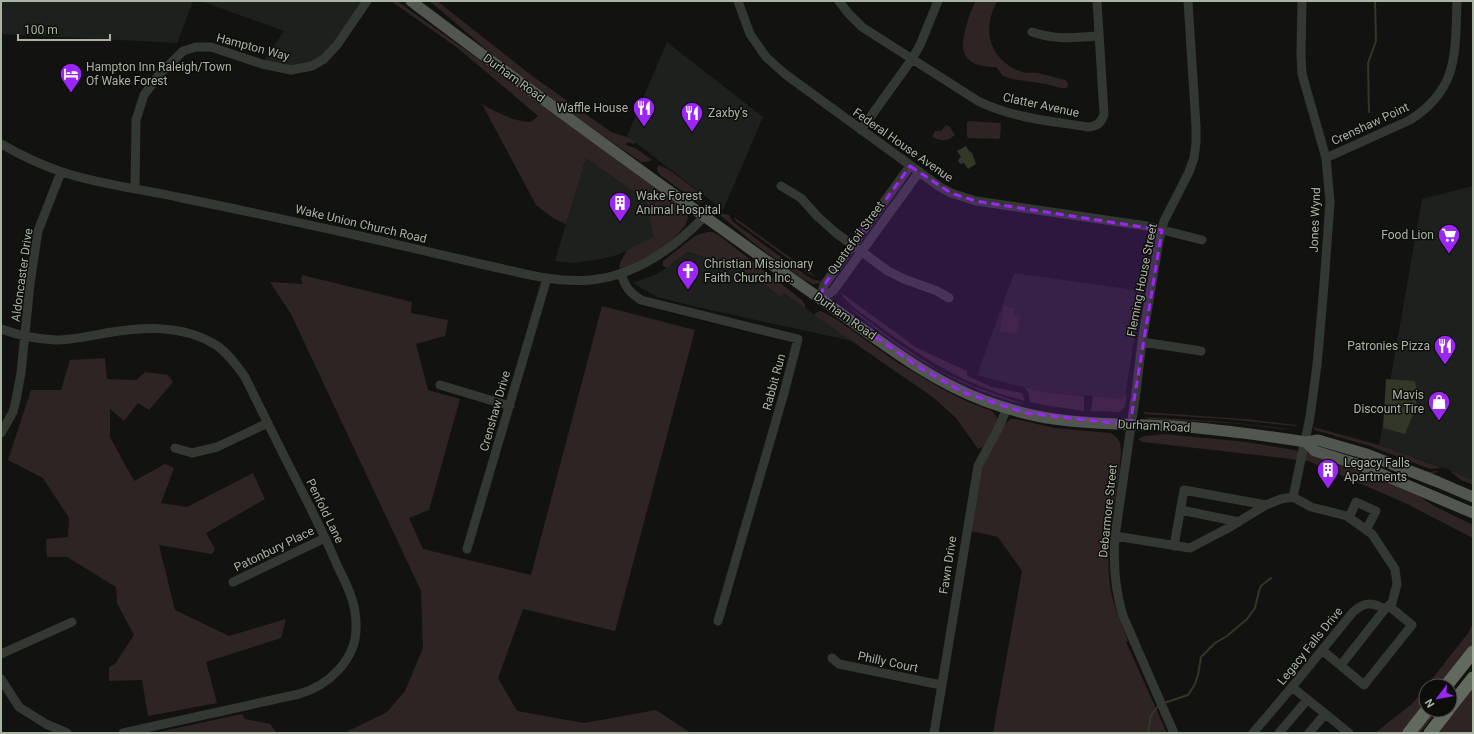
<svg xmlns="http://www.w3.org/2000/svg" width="1474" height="734" viewBox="0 0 1474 734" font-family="Roboto,sans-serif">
<rect width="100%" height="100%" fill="#121311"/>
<!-- built -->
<path fill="#1e201d" d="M1,1H193L177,43L1,34Z
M201,1H361L331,49L317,61L289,67L264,61L284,31Z
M667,42L763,117L723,210L627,136Z
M586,157L646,200L653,237L633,248L617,255L601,259L573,263L555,261Z
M1473,186V480L1452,471L1379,445L1422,199Z
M686,252L737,266L781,297L784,293L852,341L701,308L657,297L633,283L657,274L674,263Z
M1014,273L1142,291L1125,396L1122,398L1051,393L1015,385L977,375Z"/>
<!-- green -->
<path fill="#2e2424" d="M391,1H397L606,150L684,209L688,217C687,235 636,269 619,268L620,263L627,250L653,237L646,200L586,158L566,224L553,218L536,205L482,104C498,113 513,121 531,122L538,116L459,49Z
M429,1H437L531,75L587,115L611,132L630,138L635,142L634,144L627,142L626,145L635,148L652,160L647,162H641C597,131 551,101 509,68C481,46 456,22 429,1Z
M976,1H997C994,8 991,14 990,21C985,45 1001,66 1023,72C1028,74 1033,72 1038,73C1047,75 1056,78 1065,80L1068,83V86L1066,88H1061L1046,84L1012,79L1003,76L996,67C984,67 968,65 964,52C960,42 970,10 976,1Z
M969,121L999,123L1001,124L1000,138L998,139L968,138L967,136V123Z
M946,125L950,127L955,135C947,142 941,141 932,137L935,131H941Z
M658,165L668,169L700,193L703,203L697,202L660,175L657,170Z
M720,213L729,215L733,222L807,276L812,279L820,281V283L813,284L803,279L756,245L726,220L718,214Z
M734,217L817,277L808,273L736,221Z
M707,232H713L720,236L802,300L805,305V308L784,293L781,297L737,266L687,252L667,268L663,266V261L695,236Z
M302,275L412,302L411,313L448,320L445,336L416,344L428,390L460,399L429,510L409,518L423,549L531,575L602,306L695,330L615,631L523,609L498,678L517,711L584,723L656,710L691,733H344L387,712L405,691L423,648L421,591L291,314L270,282L303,284L301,280Z
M840,292L917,348L967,371V376L992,387L1022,393L1025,401C967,386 927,361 879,326C866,316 848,306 840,292Z
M843,302L896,342L938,370L975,387L1024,404C1013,403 1000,398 989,394C935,374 886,340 843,302Z
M1004,305L1015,309L1014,314L1020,316L1017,334L1000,331Z
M821,311L836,319L898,363L942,389L968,402L992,411L997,417L996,425L983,447L978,449L956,418L934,398L814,315L817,312Z
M105,358L107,379L136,380L145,372L168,375L173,382L149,410L138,403L124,421L110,409V437L134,481L165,464L174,468L161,503L187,507L253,473L265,499L206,533L215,549L212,554L159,545L175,610L229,636L286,619L281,638L206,662L217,703L148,716L142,680L109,681V667L115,664L134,635L117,603L116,587L67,557H47L46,539L68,537L69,518L43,478L8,460L31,390H61L70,360Z
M1024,387L1051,393L1084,396V411L1044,405L1030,402L1028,392Z
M1127,394L1125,406L1120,412L1091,411L1093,396L1122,398Z
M1143,412L1244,419L1297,425L1295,426L1225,419L1145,414Z
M1144,417L1227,422L1281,428L1292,430L1232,423L1149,419Z
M1011,419H1015L1055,428L1109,433C1120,436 1121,444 1121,454C1118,498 1104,542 1110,586C1113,605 1121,623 1128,641L1126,642L1167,733H993L1022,571L998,537L971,531L981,467L1004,424Z
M1313,427L1379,445L1442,468L1430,469L1370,446L1315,430Z
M1164,434L1246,442L1312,453L1328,457L1415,494L1436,507L1473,525V538L1405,503L1308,461L1143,442L1138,439L1145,436Z
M1319,435L1366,448L1426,471L1431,472L1438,471V472L1431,474Z
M1452,471L1473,480V485L1461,480L1451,472Z
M1473,623V644L1440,686H1426V705L1404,733H1375L1413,703L1469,632Z
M1473,684V733H1435Z
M1432,710H1438L1420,733H1414Z
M242,714L245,719L270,724L277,733H154Z"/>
<!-- water -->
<path fill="#323728" d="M966,146L969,151L972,153L976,164L968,169L964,163L960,164L958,160L961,157L957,151Z
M1386,379L1415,381C1420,402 1413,415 1405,434L1383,428Z"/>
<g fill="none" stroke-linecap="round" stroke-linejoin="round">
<!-- stream -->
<path stroke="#323728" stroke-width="2" d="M1369,112L1368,63L1376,41L1375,1
M1164,703L1188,695L1195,684L1198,675L1201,657L1215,643L1227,636L1247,619L1255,608L1259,591L1261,586L1271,578
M1148,733L1151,715L1158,706"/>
<!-- minor -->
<path stroke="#343832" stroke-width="9" d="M738,1L750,34L766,57L785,74L940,187L951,193L976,201L1147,226L1202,240
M839,1L848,13L862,27L978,101C1012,118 1051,121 1088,127C1098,126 1101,123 1104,114L1097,1
M1032,32C1056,40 1073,38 1098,36
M861,130L912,59L920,45L938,1
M1,144C20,155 41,165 62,172C101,185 142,189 182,198C241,210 301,223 360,236C405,246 450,257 494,267C525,274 557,283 590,280C635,276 674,248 704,217
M1326,158L1410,120C1459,89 1455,53 1457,1
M781,186L801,198L817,216L836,233L888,271L904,279L937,291L949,298
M135,189L136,120L144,95L158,76L183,51L196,47H211L262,64L291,70L312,66L324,59L337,45L367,1
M621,273C625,287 629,292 641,300L798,339L784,393L718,621
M820,299L833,291L919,172
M820,299L824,285L910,166
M1,329C18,335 36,339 55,340C72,340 90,336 106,333C144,327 182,324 216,345C228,353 237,366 245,377C266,420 288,464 310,507C319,526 329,545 337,565C347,585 357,604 356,628C356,660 328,686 299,694L123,733
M1142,342L1201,351
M440,385L510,406
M1,433L13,412L16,400L21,373L30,284L38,231L61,172
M175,448L192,453L217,447L268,423
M1181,510L1239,522
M1349,518L1356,502L1376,511L1366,530
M1115,536L1190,548L1230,527L1266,505L1281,499L1293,497
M1174,546L1184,490L1266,505
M467,549L547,278
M233,582L325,538
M1322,650L1364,685L1412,625L1389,606
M1,654L72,622
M832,658L839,664L941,685
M1341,665L1385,609
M1,679L19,707L46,724L67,733
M1292,687L1349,733
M934,733L978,466L998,429L1007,408
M1174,733L1123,616C1115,590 1113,564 1115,536L1136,392L1142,342L1159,241L1164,221L1189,172L1194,158L1196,143V126L1188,1
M1253,733L1292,687L1353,612C1364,602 1371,602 1385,609L1392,603L1397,584L1395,569L1372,534L1347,516L1311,507L1293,497L1310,417L1317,365L1324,285L1330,202L1326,158L1302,74L1301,55L1302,1
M1279,733L1307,700
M1309,733L1325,714"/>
<!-- major -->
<path stroke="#51574e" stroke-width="11" d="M411,1C533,93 657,183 781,271C808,290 835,309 861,328C900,356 939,384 985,401C1007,409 1031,416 1054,419C1094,425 1133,424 1173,426C1217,429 1261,435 1306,442L1318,440L1366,454L1438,482L1473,497
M1306,442L1315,451L1360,465L1473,513"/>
<!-- highway -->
<path stroke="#62695e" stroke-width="13" d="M1446,686L1473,652
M1450,707L1473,678
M1409,733L1427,710
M1430,733L1448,710"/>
</g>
<!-- marked area -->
<path fill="#9b26f6" fill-opacity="0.2" stroke="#9b26f6" stroke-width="3" stroke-dasharray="8 5" stroke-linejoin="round" d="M910,166L951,193L976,201L1162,230L1130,425L1026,413L965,393L925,371L820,299L824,285Z"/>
<!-- icons -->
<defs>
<g id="hotel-pin" transform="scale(1.15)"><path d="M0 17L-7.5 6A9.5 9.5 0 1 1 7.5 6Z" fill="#9b26f6" stroke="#0d0e0c"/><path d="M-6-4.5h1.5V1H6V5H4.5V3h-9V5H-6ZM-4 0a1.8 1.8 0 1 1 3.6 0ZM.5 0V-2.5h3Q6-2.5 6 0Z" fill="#fff"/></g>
<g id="restaurant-pin" transform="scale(1.15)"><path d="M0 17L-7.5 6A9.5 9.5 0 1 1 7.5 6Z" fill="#9b26f6" stroke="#0d0e0c"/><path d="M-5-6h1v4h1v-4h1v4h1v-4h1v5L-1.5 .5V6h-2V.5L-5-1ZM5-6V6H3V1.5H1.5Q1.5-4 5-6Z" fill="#fff"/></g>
<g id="building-pin" transform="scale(1.15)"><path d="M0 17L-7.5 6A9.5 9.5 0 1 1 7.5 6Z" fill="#9b26f6" stroke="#0d0e0c"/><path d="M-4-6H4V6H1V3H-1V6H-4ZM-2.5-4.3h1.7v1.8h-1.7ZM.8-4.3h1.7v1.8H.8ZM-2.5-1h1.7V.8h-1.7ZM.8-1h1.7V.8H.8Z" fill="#fff"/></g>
<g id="supermarket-pin" transform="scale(1.15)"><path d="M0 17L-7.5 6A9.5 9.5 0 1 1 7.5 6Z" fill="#9b26f6" stroke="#0d0e0c"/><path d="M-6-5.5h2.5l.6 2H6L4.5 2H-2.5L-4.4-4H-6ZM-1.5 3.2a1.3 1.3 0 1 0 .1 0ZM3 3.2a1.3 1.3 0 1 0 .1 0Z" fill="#fff"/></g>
<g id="church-pin" transform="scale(1.15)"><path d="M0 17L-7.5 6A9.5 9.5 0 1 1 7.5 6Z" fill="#9b26f6" stroke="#0d0e0c"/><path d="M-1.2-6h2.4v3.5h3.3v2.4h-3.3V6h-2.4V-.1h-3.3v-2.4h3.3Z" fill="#fff"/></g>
<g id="shop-pin" transform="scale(1.15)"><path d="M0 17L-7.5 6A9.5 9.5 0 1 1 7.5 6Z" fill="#9b26f6" stroke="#0d0e0c"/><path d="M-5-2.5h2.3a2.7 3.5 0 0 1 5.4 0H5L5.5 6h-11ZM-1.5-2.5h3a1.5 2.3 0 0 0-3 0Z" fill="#fff"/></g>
</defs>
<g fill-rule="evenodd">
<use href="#hotel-pin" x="71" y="74"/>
<use href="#restaurant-pin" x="644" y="108"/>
<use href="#restaurant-pin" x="692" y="113"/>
<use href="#building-pin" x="620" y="203"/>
<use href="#supermarket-pin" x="1449" y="235"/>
<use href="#church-pin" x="688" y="271"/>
<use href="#restaurant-pin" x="1445" y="346"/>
<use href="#shop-pin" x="1439" y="402"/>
<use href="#building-pin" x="1328" y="470"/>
</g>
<g text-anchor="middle" stroke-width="3" stroke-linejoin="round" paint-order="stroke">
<!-- street labels -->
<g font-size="12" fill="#aab4a2" stroke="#0d0e0c">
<text transform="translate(253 47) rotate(15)" y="4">Hampton Way</text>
<text transform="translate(514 78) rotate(36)" y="4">Durham Road</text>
<text transform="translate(1041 105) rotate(12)" y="4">Clatter Avenue</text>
<text transform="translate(1370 124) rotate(-25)" y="4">Crenshaw Point</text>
<text transform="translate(903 145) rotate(35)" y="4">Federal House Avenue</text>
<text transform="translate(1315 220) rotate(-88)" y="4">Jones Wynd</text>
<text transform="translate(361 224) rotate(13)" y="4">Wake Union Church Road</text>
<text transform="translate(856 238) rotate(-54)" y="4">Quatrefoil Street</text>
<text transform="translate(22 275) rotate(-82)" y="4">Aldoncaster Drive</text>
<text transform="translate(1142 280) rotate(-79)" y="4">Fleming House Street</text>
<text transform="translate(845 316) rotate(35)" y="4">Durham Road</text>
<text transform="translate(774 382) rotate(-75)" y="4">Rabbit Run</text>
<text transform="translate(495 411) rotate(-74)" y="4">Crenshaw Drive</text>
<text transform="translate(1154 426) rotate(3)" y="4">Durham Road</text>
<text transform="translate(325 511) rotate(64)" y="4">Penfold Lane</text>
<text transform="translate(1108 511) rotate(-84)" y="4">Debarmore Street</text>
<text transform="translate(274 549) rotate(-26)" y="4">Patonbury Place</text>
<text transform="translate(948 565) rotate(-81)" y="4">Fawn Drive</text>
<text transform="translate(1310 646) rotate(-51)" y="4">Legacy Falls Drive</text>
<text transform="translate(888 662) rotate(12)" y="4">Philly Court</text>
</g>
<!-- poi labels -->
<g font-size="12" fill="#aab4a2" stroke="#0d0e0c" text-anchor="start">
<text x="86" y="71">Hampton Inn Raleigh/Town<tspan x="86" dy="14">Of Wake Forest</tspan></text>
<text x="628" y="112" text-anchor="end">Waffle House</text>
<text x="708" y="117">Zaxby's</text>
<text x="636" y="200">Wake Forest<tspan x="636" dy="14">Animal Hospital</tspan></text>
<text x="1434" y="239" text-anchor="end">Food Lion</text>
<text x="704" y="268">Christian Missionary<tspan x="704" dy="14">Faith Church Inc.</tspan></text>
<text x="1430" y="350" text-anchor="end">Patronies Pizza</text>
<text x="1424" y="399" text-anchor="end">Mavis<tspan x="1424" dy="14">Discount Tire</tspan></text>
<text x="1344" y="467">Legacy Falls<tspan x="1344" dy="14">Apartments</tspan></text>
</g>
</g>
<!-- border -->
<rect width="1474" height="734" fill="none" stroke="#aab4a2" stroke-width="4"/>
<!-- north arrow -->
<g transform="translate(1438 698) rotate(238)"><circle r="19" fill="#0d0e0c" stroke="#4c5048"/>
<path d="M0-3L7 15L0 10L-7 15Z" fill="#9b26f6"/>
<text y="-6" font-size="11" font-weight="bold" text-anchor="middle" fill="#aab4a2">N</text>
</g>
<!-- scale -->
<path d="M18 34v6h92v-6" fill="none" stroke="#aab4a2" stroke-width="2"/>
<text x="24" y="34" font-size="12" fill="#aab4a2" stroke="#0d0e0c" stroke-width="3" paint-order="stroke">100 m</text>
</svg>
